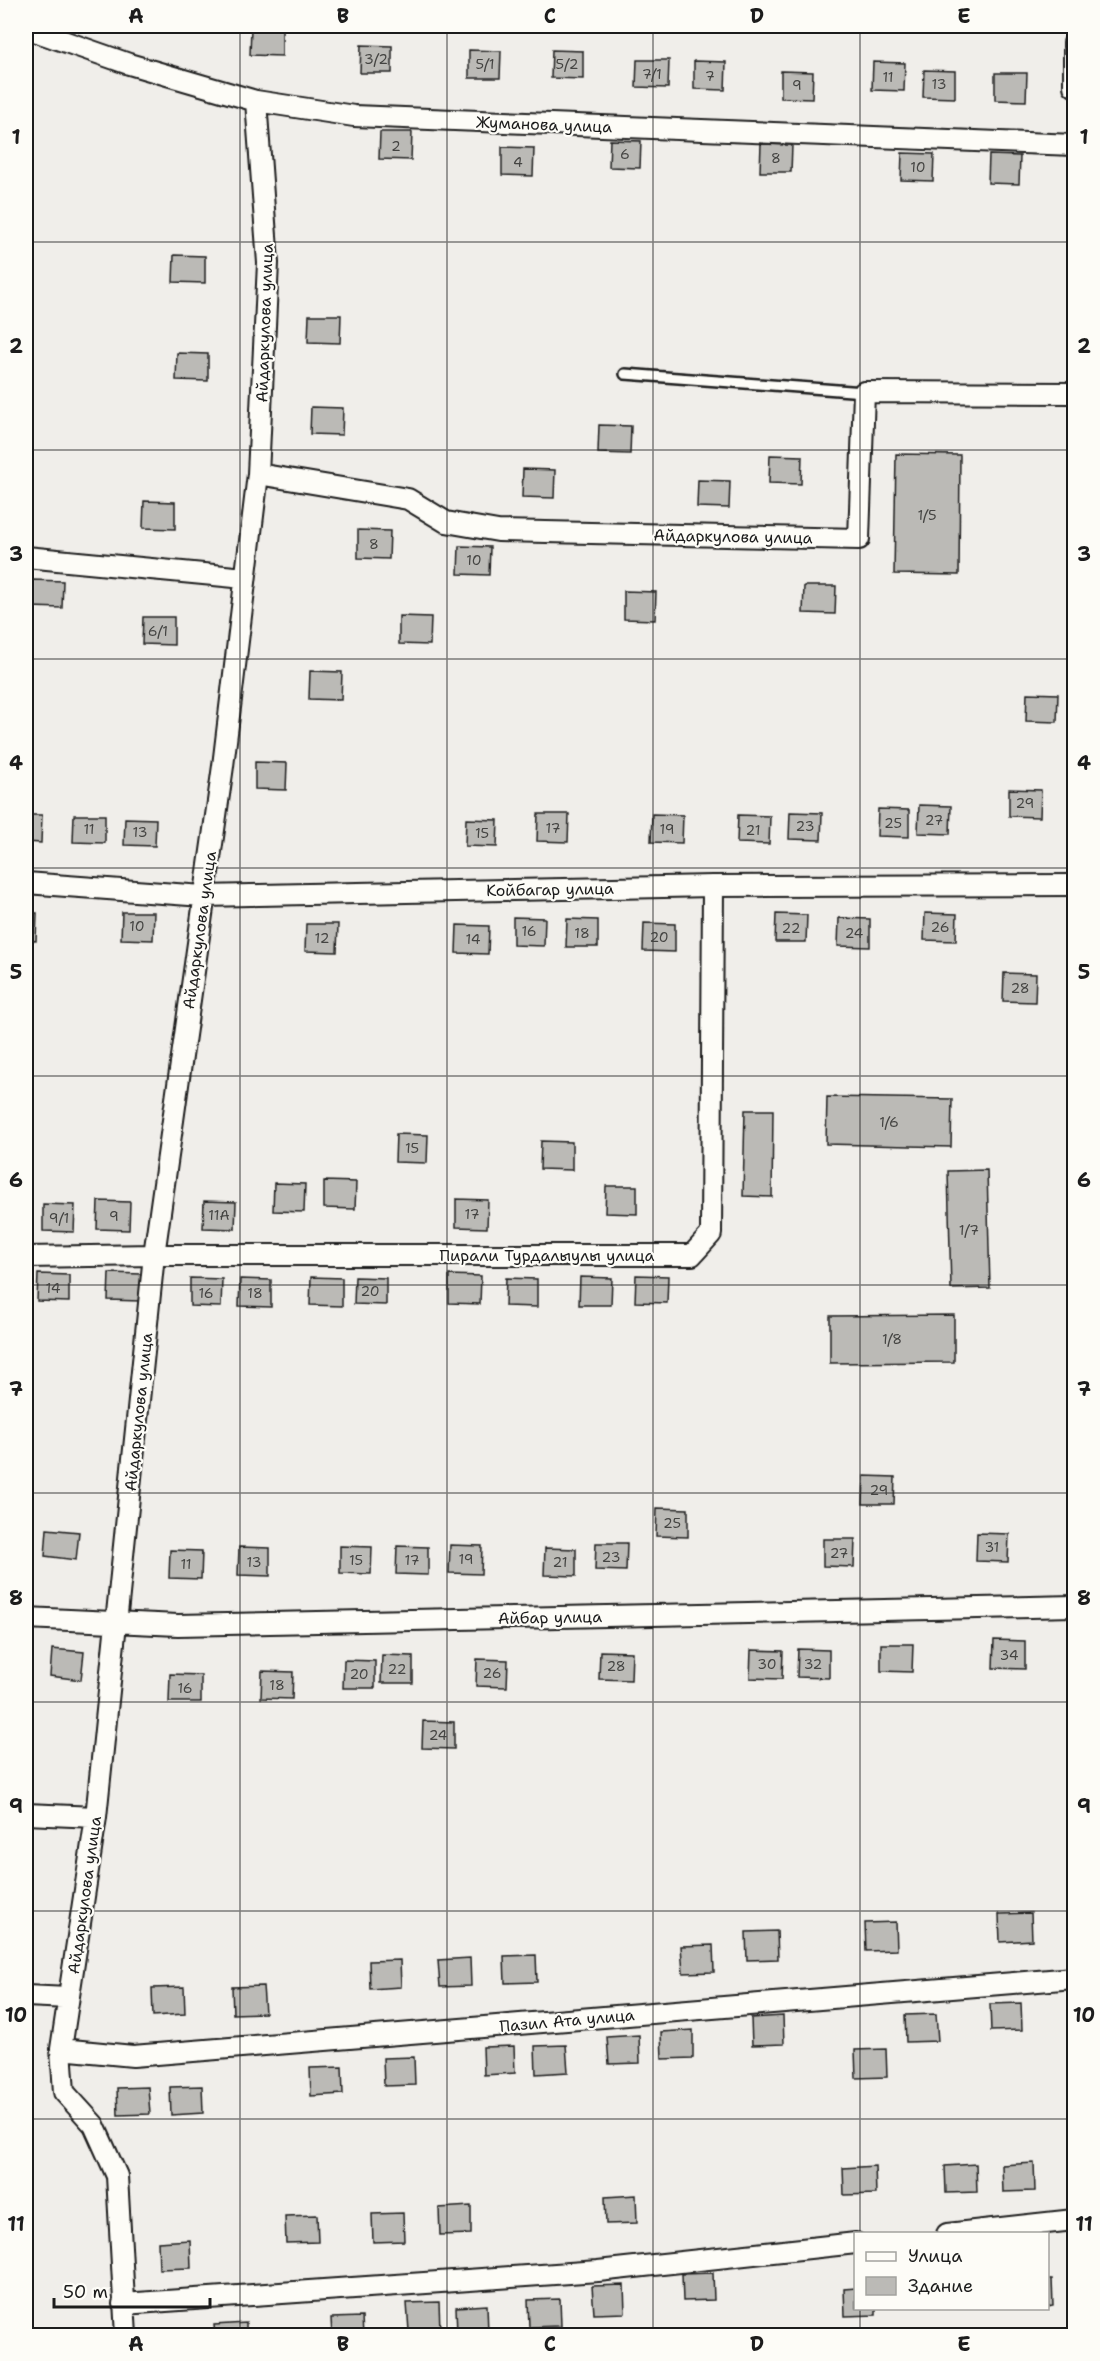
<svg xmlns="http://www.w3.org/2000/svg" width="1100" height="2361" viewBox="0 0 1100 2361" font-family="'Shantell Sans',sans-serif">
<rect width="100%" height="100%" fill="#f0eeea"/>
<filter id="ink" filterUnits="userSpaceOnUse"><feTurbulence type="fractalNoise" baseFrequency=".0167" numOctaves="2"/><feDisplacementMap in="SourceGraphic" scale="12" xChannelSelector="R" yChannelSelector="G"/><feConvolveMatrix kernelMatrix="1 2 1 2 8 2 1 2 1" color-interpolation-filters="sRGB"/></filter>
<g filter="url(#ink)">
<!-- building -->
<path fill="#bbbab6" stroke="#1c1c1c" stroke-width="1.5" d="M251,28L282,29V56L250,55Z
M361,45L392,46V73H360Z
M469,50L501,51L500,78H469Z
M552,50L583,51V79L551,78Z
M637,60H669L668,88L636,87Z
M694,61L726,62L725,90L694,89Z
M873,62L905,63L904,91L872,90Z
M924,70L955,71V98L923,97Z
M781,71L813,72L812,99L781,98Z
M995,73H1027L1026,101L995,100Z
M380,132H412L411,160L379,159Z
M610,140L641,141L640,168L609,167Z
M761,144L792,145L791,172H760Z
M502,147L534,148L533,176L502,175Z
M902,153L934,154L933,181L901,180Z
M989,155L1020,156L1019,184L988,183Z
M174,255L205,256V283L173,282Z
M309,315H341L340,343L308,342Z
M177,353L208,354V381L176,380Z
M311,407L343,408L342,435L310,434Z
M599,425L631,426L630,454L598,453Z
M896,454L960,455L959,575L894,574Z
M770,455L802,456L801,484L769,483Z
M523,469L555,470L554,498L522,497Z
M698,480L730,481L729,508L697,507Z
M144,501L175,502V529L143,528Z
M358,530L390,531L389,559L358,558Z
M459,546L490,547L489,575L458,574Z
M31,580L63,581L62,608L31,607Z
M804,586H836L835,614L803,613Z
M624,591L656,592L655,620L624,619Z
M399,616L431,617L430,645L399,644Z
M143,617H174V645L142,644Z
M310,671L342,672L341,700L309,699Z
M1027,693L1058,694L1057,722L1026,721Z
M255,762L287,763L286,790L255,789Z
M1009,789L1041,790L1040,817L1009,816Z
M919,805L951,806L950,834L918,833Z
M878,809L909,810V837L877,836Z
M790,812L822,813L821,840L789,839Z
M538,814H569L568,842L537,841Z
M652,814L683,815L682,843L651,842Z
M26,815H42L41,843L26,842Z
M74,815H105V843L73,842Z
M738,815L770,816L769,844L737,843Z
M125,818L156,819L155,846L124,845Z
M466,819L498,820L497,847L465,846Z
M122,912H154L153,940L121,939Z
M26,913H37L36,941L26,940Z
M925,913L957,914L956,941L924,940Z
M776,914L807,915L806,942H775Z
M513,917L545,918L544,946L513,945Z
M839,918L870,919V947L838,946Z
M567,919L598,920V947H566Z
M644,923L675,924V952L643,951Z
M306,924H338L337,952L305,951Z
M457,925L489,926L488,954L456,953Z
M1004,973L1036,974L1035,1002L1003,1001Z
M827,1097L952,1099L951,1147L826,1144Z
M745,1110H773L772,1197L743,1196Z
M396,1134L428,1135L427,1163L395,1162Z
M541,1141L572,1142V1170L540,1169Z
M987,1170L990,1288L951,1289L948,1171Z
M324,1181L356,1182L355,1209L324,1208Z
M274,1183L305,1184L304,1212L273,1211Z
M606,1186H637V1214L605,1213Z
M456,1199L488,1200L487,1228L456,1227Z
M98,1201L130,1202L129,1230L97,1229Z
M204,1201L236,1202L235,1229L203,1228Z
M43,1204L75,1205L74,1232L43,1231Z
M109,1273L141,1274L140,1301L108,1300Z
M38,1274L69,1275V1302L37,1301Z
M449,1275L481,1276L480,1304L449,1303Z
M636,1275L668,1276L667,1303L635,1302Z
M311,1277L342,1278V1306L310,1305Z
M355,1277L386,1278V1305L354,1304Z
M580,1277L612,1278L611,1305H579Z
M190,1278L222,1279L221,1307L190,1306Z
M506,1278L537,1279V1307L505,1306Z
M240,1279L271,1280V1307L239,1306Z
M954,1315V1362L830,1363V1316Z
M864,1476L895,1477L894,1504H863Z
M657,1508L688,1509V1537L656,1536Z
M47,1529L79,1532L76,1560L45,1556Z
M977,1533L1009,1534L1008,1562L976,1561Z
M823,1539H855L854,1567L823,1566Z
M596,1543H627L626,1571L595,1570Z
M450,1545L482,1546L481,1574L449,1573Z
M340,1546L372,1547L371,1574L340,1573Z
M397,1546L428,1547V1575L396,1574Z
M239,1547L270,1548V1576L238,1575Z
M545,1548L576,1549V1576L544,1575Z
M170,1550L202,1551L201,1579L169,1578Z
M994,1640L1025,1641V1669L993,1668Z
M881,1644H913L912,1672L881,1671Z
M52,1649L84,1652L81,1680L50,1676Z
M798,1649L829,1650V1678L797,1677Z
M751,1650L783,1651L782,1679L750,1678Z
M600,1651L632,1652L631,1680L599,1679Z
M382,1655L413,1656V1683H381Z
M477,1659L508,1660L507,1687L476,1686Z
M344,1660L375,1661V1688H343Z
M262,1671L293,1672L292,1699L261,1698Z
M170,1674L201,1675V1702H169Z
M423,1721L454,1722V1749L422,1748Z
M1031,1913L1032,1940L1000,1942L999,1914Z
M896,1922L897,1950L866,1951L865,1923Z
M777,1931L778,1959L747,1960L746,1932Z
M713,1945L714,1972L683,1973L681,1946Z
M536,1955L537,1982L505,1983L504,1956Z
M470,1958L471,1986L440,1987L438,1960Z
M400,1960L401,1987L370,1989L369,1961Z
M263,1986L265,2013L233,2014L232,1987Z
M184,1987L185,2014L153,2016L152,1988Z
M1021,2003L1022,2030L991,2031L990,2004Z
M936,2014L938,2041L906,2042L905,2015Z
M783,2016L784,2044L752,2045L751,2018Z
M693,2030V2058L662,2059L661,2032Z
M639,2035L640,2063L609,2064L607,2037Z
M566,2045L568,2072L536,2074L535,2046Z
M514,2046L515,2073L484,2075L483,2047Z
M886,2049L887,2077L856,2078L855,2050Z
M414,2057L415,2085L384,2086L383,2058Z
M342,2067L343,2094L311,2096L310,2068Z
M202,2086L203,2113L171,2115L170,2087Z
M148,2087L150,2114L118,2115L117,2088Z
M1034,2163L1035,2191L1003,2192L1002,2165Z
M976,2164L977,2192L946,2193L945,2166Z
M875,2166L876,2194L844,2195L843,2168Z
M636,2195L637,2223L606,2224L605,2197Z
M471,2206V2234L440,2235L439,2208Z
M403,2213L404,2241L373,2242L372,2214Z
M317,2215L318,2242L286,2243L285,2216Z
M190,2240L191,2268L159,2269L158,2242Z
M713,2273L714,2300L683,2301L682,2274Z
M1048,2279H1052L1053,2306L1048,2307Z
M624,2285L625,2313L594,2314L592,2286Z
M856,2288V2308H876V2315L845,2316L844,2289Z
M560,2299L561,2326L529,2327L528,2300Z
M439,2302L440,2330L409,2331L407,2303Z
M487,2305L488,2333L457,2334L456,2307Z
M362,2317L363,2336H332L331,2318Z
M246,2323V2336H215L214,2325Z"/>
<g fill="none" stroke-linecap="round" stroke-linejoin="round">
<!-- service casing -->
<g stroke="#1c1c1c" stroke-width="14">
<path id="service" d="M625,374L864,392"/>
</g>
<!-- minor casing -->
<g stroke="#1c1c1c" stroke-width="24">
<path id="minor" d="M26,28L129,64L256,101L354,116L1074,145
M1074,43V86
M258,474L408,499L446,522L498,531L859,539L864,392L1074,393
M26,557L245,578
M26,883L203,896L713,886L1074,885
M26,1257L154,1255H692L711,1234L713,886
M26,1618L178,1625L1074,1606
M26,1814L96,1817
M26,1996L68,1998
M61,2049L133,2056L1074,1978
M947,2234L1074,2220
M123,2304L598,2271L856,2243
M126,2336L117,2176L94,2125L64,2092L61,2049L96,1817L154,1255L223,766L258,474L268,263L256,101"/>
</g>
<!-- service -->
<use href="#service" stroke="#fdfcf7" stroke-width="9"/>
<!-- minor -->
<use href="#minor" stroke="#fdfcf7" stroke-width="20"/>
</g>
</g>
<!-- grid -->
<path fill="none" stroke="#1c1c1c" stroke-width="1.5" stroke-opacity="0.55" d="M240,26V2336M447,26V2336M653,26V2336M860,26V2234M26,242H1074M26,450H1074M26,659H1074M26,868H1074M26,1076H1074M26,1285H1074M26,1493H1074M26,1702H1074M26,1911H1074M26,2119H1074M860,2308V2336"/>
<g text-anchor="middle" stroke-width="4.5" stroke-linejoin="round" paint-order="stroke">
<!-- number labels -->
<g font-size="14" fill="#444442">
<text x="376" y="64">3/2</text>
<text x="485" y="69">5/1</text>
<text x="567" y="69">5/2</text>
<text x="652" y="79">7/1</text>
<text x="710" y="81">7</text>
<text x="888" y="82">11</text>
<text x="939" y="89">13</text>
<text x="797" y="90">9</text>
<text x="396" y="151">2</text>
<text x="625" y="159">6</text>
<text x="776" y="163">8</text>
<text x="518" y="167">4</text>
<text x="918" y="172">10</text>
<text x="927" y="520">1/5</text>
<text x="374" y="549">8</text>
<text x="474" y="565">10</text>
<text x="158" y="636">6/1</text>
<text x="1025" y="808">29</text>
<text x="934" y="825">27</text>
<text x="893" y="828">25</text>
<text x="805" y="831">23</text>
<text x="553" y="833">17</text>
<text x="89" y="834">11</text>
<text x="667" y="834">19</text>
<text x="753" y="835">21</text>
<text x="140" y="837">13</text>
<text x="482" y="838">15</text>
<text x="137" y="931">10</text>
<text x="940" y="932">26</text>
<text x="791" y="933">22</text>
<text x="529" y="936">16</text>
<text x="582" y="938">18</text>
<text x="854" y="938">24</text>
<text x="659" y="942">20</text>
<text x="322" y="943">12</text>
<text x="473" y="944">14</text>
<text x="1020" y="993">28</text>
<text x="889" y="1127">1/6</text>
<text x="412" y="1153">15</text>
<text x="472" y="1219">17</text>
<text x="219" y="1220">11А</text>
<text x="114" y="1221">9</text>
<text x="59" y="1223">9/1</text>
<text x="969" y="1235">1/7</text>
<text x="53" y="1293">14</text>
<text x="370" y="1296">20</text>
<text x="206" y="1298">16</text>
<text x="255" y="1298">18</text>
<text x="892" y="1344">1/8</text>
<text x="879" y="1495">29</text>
<text x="672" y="1528">25</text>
<text x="992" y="1552">31</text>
<text x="839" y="1558">27</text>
<text x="611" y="1562">23</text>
<text x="466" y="1564">19</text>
<text x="356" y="1565">15</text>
<text x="412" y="1565">17</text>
<text x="254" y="1567">13</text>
<text x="560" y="1567">21</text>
<text x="186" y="1569">11</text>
<text x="1009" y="1660">34</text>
<text x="767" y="1669">30</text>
<text x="813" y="1669">32</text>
<text x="616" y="1671">28</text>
<text x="397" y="1674">22</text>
<text x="492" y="1678">26</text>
<text x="359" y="1679">20</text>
<text x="277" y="1690">18</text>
<text x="185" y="1693">16</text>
<text x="438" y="1740">24</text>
</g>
<!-- street labels -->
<g font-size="16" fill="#1c1c1c" stroke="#fdfcf7">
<text transform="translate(544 124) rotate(2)" y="6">Жуманова улица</text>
<text transform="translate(264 323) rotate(-88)" y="6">Айдаркулова улица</text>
<text transform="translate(733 536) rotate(1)" y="6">Айдаркулова улица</text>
<text transform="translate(550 889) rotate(-1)" y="6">Койбагар улица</text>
<text transform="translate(199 930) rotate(-82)" y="6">Айдаркулова улица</text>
<text x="547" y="1261">Пирали Турдалыулы улица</text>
<text transform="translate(138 1412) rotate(-84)" y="6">Айдаркулова улица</text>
<text transform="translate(550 1617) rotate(-1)" y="6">Айбар улица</text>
<text transform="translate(84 1895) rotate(-82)" y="6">Айдаркулова улица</text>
<text transform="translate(567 2020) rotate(-5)" y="6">Пазил Ата улица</text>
</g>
</g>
<!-- margin -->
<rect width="1100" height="2361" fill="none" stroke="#fdfcf7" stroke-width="66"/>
<!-- legend -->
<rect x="854" y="2232" width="195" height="78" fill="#fdfcf7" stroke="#a3a29f" stroke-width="1.5"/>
<rect x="866" y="2252" width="30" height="9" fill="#fdfcf7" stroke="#a3a29f" stroke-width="1.5"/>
<text x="908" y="2262" font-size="18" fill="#1c1c1c">Улица</text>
<rect x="866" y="2277" width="30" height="18" fill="#bbbab6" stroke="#a3a29f" stroke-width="1.5"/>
<text x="908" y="2292" font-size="18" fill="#1c1c1c">Здание</text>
<!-- scale -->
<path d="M54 2298v9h156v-9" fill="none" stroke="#1c1c1c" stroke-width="3"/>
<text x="63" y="2298" font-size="18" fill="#1c1c1c" stroke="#fdfcf7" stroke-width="4.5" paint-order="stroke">50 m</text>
<rect x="33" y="33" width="1034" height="2295" fill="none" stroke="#1c1c1c" stroke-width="2"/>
<g font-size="20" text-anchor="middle" font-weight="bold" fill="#1c1c1c">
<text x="136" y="23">A</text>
<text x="343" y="23">B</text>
<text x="550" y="23">C</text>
<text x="757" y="23">D</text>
<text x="964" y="23">E</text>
<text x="16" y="144">1</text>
<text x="1084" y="144">1</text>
<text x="16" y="353">2</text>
<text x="1084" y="353">2</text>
<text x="16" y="561">3</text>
<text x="1084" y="561">3</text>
<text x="16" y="770">4</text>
<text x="1084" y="770">4</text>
<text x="16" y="979">5</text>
<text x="1084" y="979">5</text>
<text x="16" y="1187">6</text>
<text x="1084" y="1187">6</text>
<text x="16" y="1396">7</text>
<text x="1084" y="1396">7</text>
<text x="16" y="1605">8</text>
<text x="1084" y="1605">8</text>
<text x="16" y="1813">9</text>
<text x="1084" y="1813">9</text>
<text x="16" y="2022">10</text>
<text x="1084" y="2022">10</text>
<text x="16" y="2231">11</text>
<text x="1084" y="2231">11</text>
<text x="136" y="2351">A</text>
<text x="343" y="2351">B</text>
<text x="550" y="2351">C</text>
<text x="757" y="2351">D</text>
<text x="964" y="2351">E</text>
</g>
</svg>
